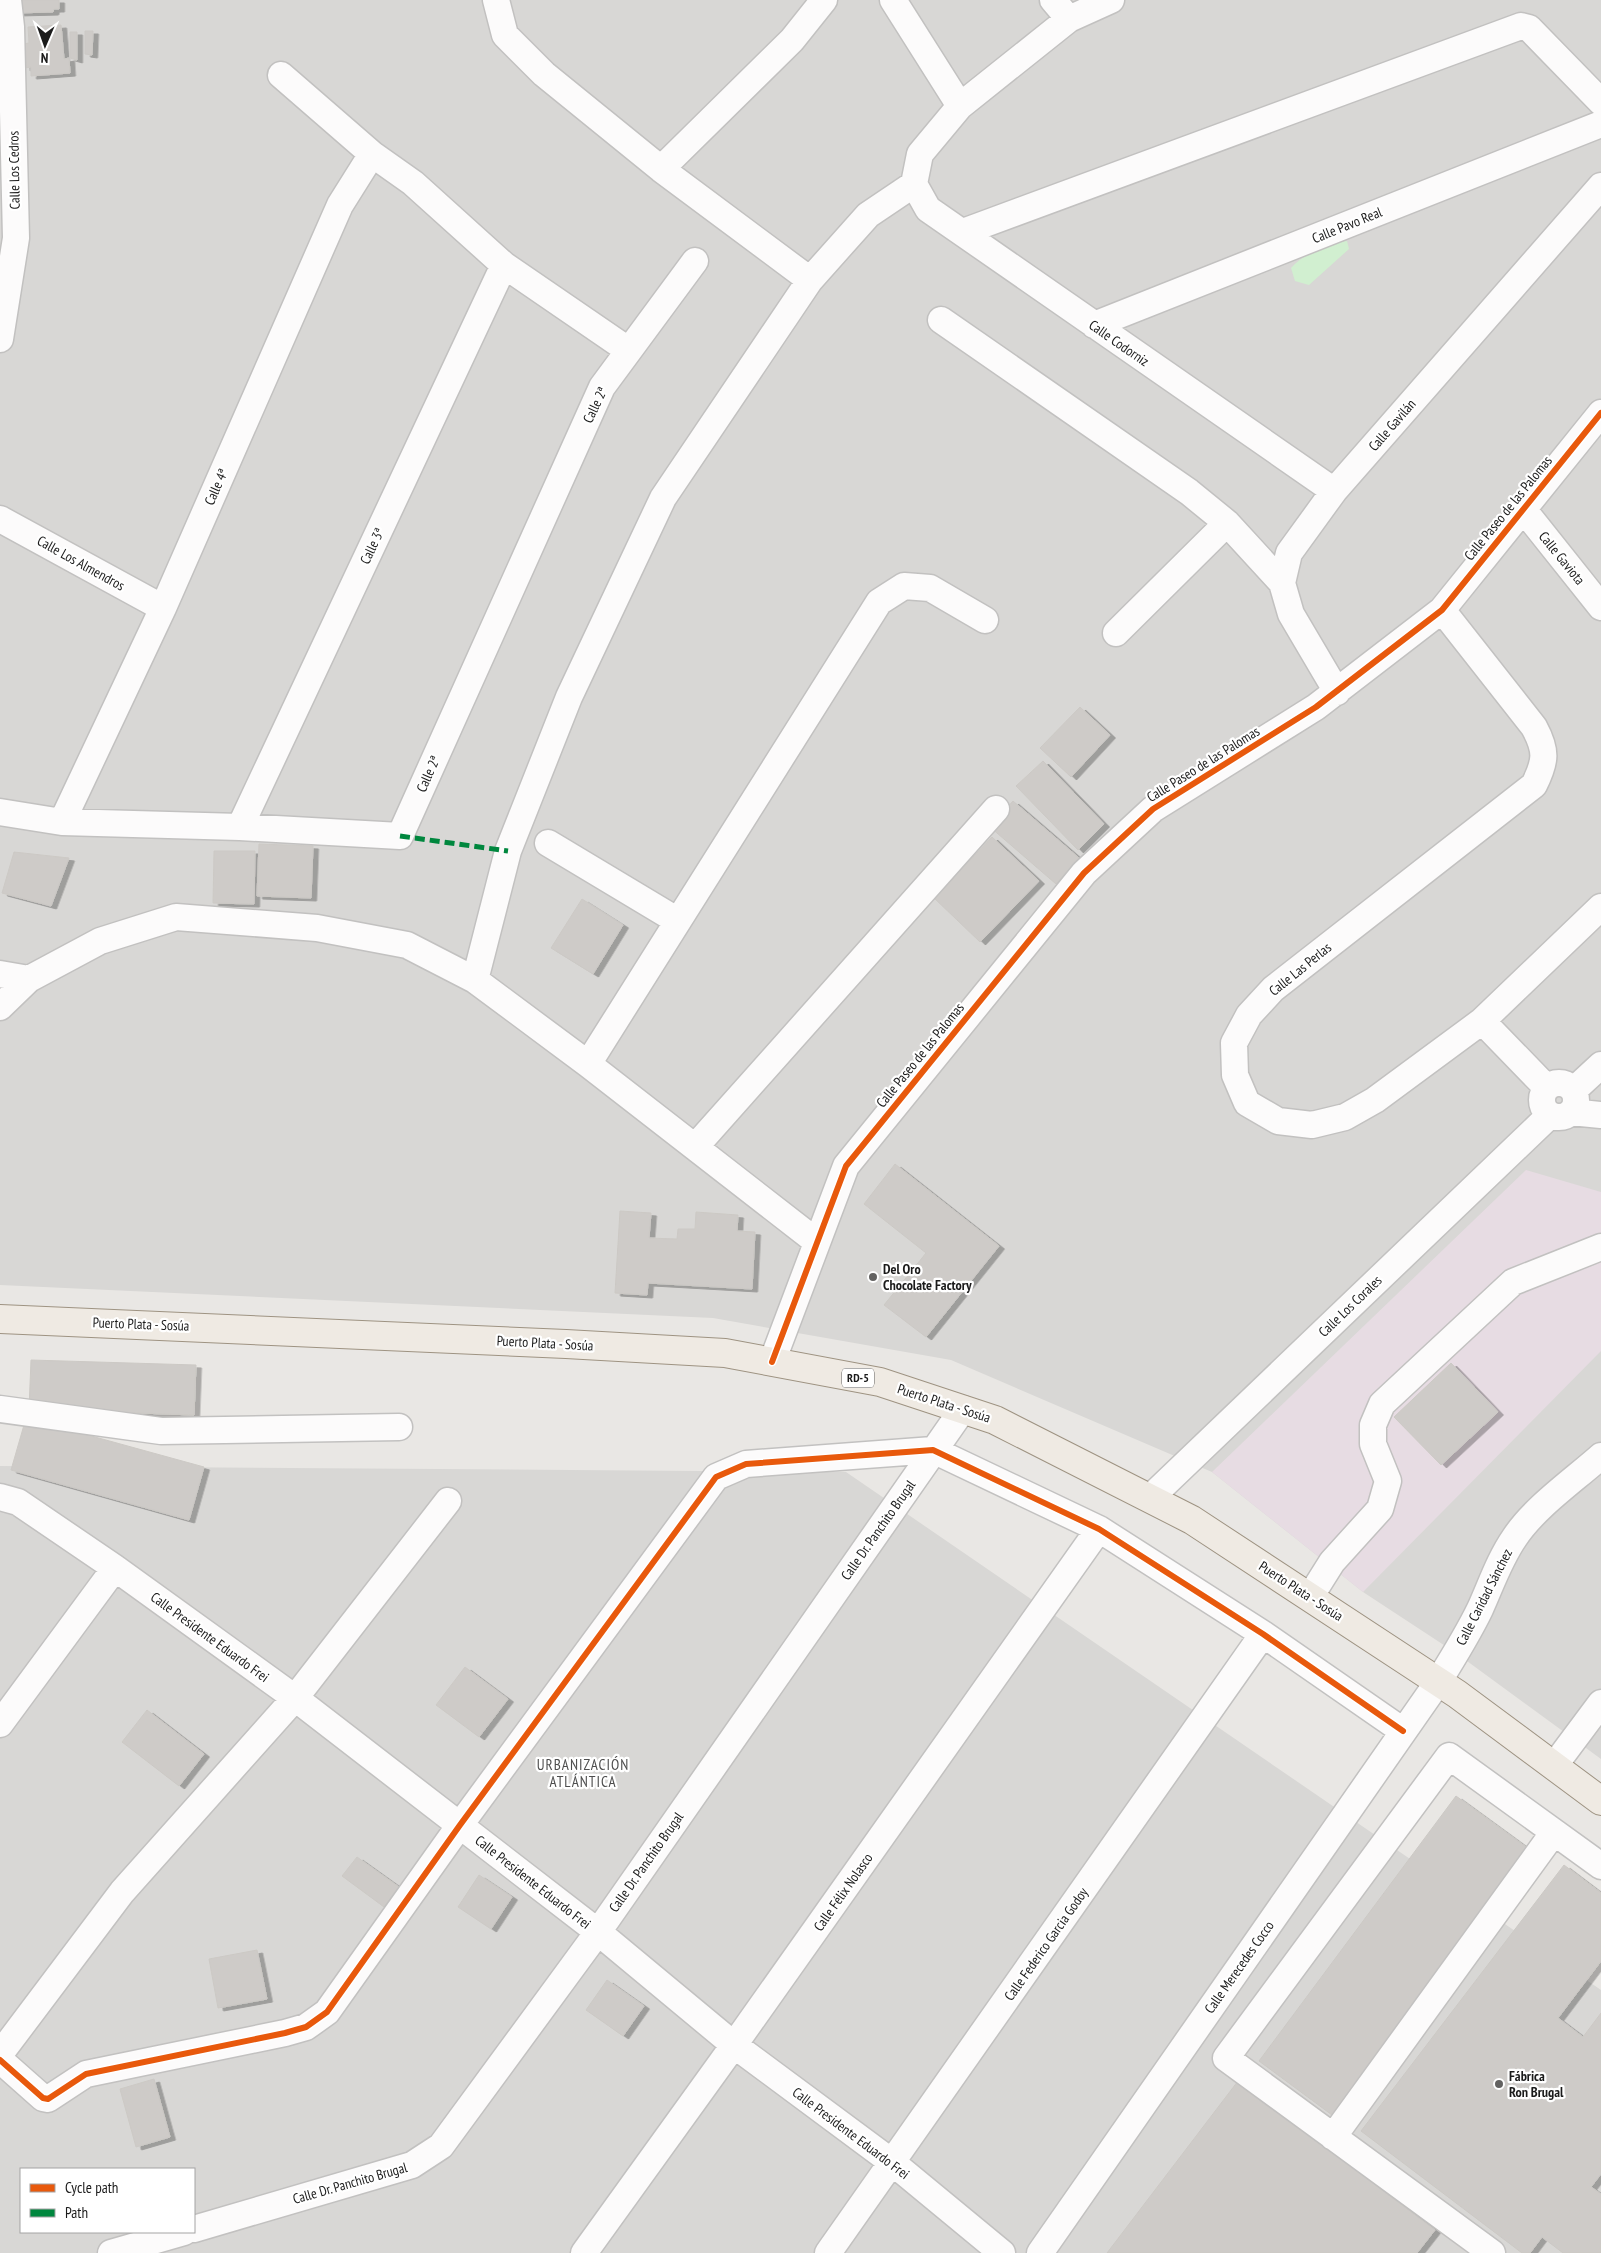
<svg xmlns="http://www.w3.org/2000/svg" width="1601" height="2253" viewBox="0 0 1601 2253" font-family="'PT Sans Narrow',sans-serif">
<defs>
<filter id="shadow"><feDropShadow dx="5.5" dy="3" stdDeviation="0" flood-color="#0004"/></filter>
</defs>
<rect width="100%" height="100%" fill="#e9e7e4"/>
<!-- residential -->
<path fill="#d8d7d5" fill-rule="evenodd" d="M0,0H1601V1759L1456,1653L1363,1592L1212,1472L951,1360L713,1318L0,1285Z
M0,1466L846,1472L1601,1990V2253H0ZM21,2169H194V2232H21Z"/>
<!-- industrial -->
<path fill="#e7dce3" d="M1526,1170L1601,1192V1351L1363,1592L1212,1472Z"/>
<!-- park -->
<path fill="#d1efd0" d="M1347,241L1349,249L1309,285L1295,281L1291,268C1303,254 1329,243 1347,241Z"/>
<!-- building -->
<path fill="#cecbc8" stroke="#ccc9c5" filter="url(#shadow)" d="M13,0H59V9H54L53,12L14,13Z
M61,25L64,59L69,58L70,73L31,76V67L25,68L23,44L29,43L28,27Z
M85,31H93L92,55L85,54Z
M70,32H77V60L70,58Z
M1080,707L1110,735L1071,777L1040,748Z
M1043,761L1104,824L1078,850L1016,786Z
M1013,801L1079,858L1056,884L990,827Z
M992,837L1039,881L980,942L934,898Z
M259,844L313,846L311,898L257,896Z
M214,851H255L254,904L213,903Z
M14,852L69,858L51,906L2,893Z
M582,899L623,925L593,974L551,948Z
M895,1164L999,1246L926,1337L884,1305L926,1253L864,1204Z
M620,1211L651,1213L649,1238L677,1239L678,1229H695L696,1212L738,1215L737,1231L755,1232L752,1289L648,1283L647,1295L615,1293Z
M31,1360L196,1365L194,1415L29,1409Z
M1451,1363L1498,1412L1441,1465L1394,1417Z
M26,1418L204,1467L189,1520L11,1470Z
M465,1667L508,1699L479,1737L436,1705Z
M147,1710L204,1754L179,1786L122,1742Z
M1456,1796L1530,1850L1332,2115L1259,2061Z
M357,1857L399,1887L384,1907L342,1876Z
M1564,1865L1601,1893V1961L1558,2018L1583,2037L1601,2013V2174L1591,2187L1601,2194V2253H1563L1542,2237L1530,2253H1522L1361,2131Z
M479,1875L512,1897L491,1929L458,1907Z
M257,1950L267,1999L218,2008L209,1959Z
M607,1980L644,2006L623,2036L586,2010Z
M154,2079L170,2137L136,2147L120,2089Z
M1238,2081L1435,2230L1417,2253H1107Z"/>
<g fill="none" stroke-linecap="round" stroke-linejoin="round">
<!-- minor casing -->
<g stroke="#c2c1c0" stroke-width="29">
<path id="minor" d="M893,0L960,106
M1053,0L1069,19
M281,75L372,154L413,183L504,265L628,350
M661,169L792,40L824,0
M914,184L928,209L1334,491
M963,232L1521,26L1529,28L1601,102
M810,280L868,215L914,184L920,154L960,106L1069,19L1111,0
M941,320L1189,492L1227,523
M1094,325L1601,124
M0,339L16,238L11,27L8,0
M1523,509L1601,607
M0,519L163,608
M1442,610L1534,727C1547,751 1546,761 1534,785L1273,989L1249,1015L1234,1043L1235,1075L1247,1103L1278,1121L1312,1125L1345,1117L1375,1100L1482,1021L1601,907
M1116,633L1227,523L1282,583
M1337,692L1291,614L1282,583L1289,553L1334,491L1601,186
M0,812L62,822L240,827L400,836L602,387L695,261
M62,822L163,608L340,205L372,154
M240,827L504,265
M548,843L678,921
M0,974L29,979
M475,980L508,851L569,697L663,498L810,280L661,169L544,74L505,35L496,0
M0,1007L29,979L100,941L176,917L317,928L407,945L475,980L588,1064L817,1242
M1482,1021L1547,1088
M588,1064L879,602L904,586L930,588L985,620
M1542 1100a17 17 0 1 1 34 0a17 17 0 1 1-34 0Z
M1574,1090L1601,1065
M1571,1112L1601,1115
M695,1147L996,809
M772,1362L846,1166L1084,873L1153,809L1316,707L1442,610L1601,413
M0,1409L161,1431L399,1427
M0,1497L18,1502L115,1568L295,1698L598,1932L734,2045L893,2163L1002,2253
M1150,1498L1550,1115
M1310,1597L1332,1562L1380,1509L1388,1481L1373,1444V1425L1382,1404L1513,1282L1601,1247
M0,1724L115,1568
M1554,1766L1601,1703
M0,2054L122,1892L295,1698L448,1501
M0,2060L43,2098L48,2099L86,2074L285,2033L306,2027L327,2012L460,1825L716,1477L746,1464L933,1450L1099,1529L1263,1634L1403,1731
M1333,2137L1554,1832
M194,2229L412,2165L441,2146L598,1932L963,1409
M111,2253L184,2232
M584,2253L734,2045L1099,1529
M828,2253L1263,1634
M1040,2253L1438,1682C1453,1658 1468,1634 1480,1609C1491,1585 1499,1560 1515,1537C1535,1507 1574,1480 1601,1456
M1492,2253L1226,2058L1449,1756L1601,1866"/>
</g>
<!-- major casing -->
<g stroke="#9e9382" stroke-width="30">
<path id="major" d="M0,1319L566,1344L725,1353L880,1382L995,1420L1192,1520L1457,1694L1601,1801"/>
</g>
<!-- minor -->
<use href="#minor" stroke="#fcfbfb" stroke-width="26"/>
<!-- major -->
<use href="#major" stroke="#efeae3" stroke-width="28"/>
<!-- quiet -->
<path stroke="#00873e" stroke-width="5" stroke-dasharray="10 5" stroke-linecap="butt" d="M400,836L508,851"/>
<!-- cycleway casing -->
<g stroke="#fff" stroke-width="9">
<path id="cycleway" d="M772,1362L846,1166L1084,873L1153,809L1316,707L1442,610L1601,413
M0,2060L43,2098L48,2099L86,2074L285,2033L306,2027L327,2012L460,1825L716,1477L746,1464L933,1450L1099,1529L1263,1634L1403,1731"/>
</g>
<!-- cycleway -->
<use href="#cycleway" stroke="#e8590c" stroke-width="6"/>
</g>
<!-- markers -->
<g fill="#636261" stroke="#fff" stroke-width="2">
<circle cx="873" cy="1277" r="5"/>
<circle cx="1499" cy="2084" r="5"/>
</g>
<g text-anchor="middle" stroke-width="4.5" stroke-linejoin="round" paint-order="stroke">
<!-- shield labels -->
<rect fill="#fff" stroke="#5f5f5f" stroke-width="1" x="842" y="1368.5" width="32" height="19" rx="4"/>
<g font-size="12" font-weight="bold" fill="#1b1b1b">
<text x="858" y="1382">RD-5</text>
</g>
<!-- street labels -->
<g font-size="14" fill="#1b1b1b" stroke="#fff">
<text transform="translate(14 170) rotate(-91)" y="5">Calle Los Cedros</text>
<text transform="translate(1347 225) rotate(-22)" y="5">Calle Pavo Real</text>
<text transform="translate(1119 343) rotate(35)" y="5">Calle Codorniz</text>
<text transform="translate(595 405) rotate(-64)" y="5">Calle 2ª</text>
<text transform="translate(1392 425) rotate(-49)" y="5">Calle Gavilán</text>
<text transform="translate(216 487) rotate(-66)" y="5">Calle 4ª</text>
<text transform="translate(1508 508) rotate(-51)" y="5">Calle Paseo de las Palomas</text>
<text transform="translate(372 546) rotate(-65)" y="5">Calle 3ª</text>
<text transform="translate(1562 558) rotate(51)" y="5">Calle Gaviota</text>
<text transform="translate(81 563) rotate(29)" y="5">Calle Los Almendros</text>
<text transform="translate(1203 764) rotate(-32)" y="5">Calle Paseo de las Palomas</text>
<text transform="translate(428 774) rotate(-66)" y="5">Calle 2ª</text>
<text transform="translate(1300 969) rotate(-39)" y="5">Calle Las Perlas</text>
<text transform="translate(920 1055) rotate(-51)" y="5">Calle Paseo de las Palomas</text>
<text transform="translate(1350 1306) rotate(-44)" y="5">Calle Los Corales</text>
<text transform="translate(141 1324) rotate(2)" y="5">Puerto Plata - Sosúa</text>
<text transform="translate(545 1343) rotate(3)" y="5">Puerto Plata - Sosúa</text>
<text transform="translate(944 1403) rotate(18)" y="5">Puerto Plata - Sosúa</text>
<text transform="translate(878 1530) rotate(-55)" y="5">Calle Dr. Panchito Brugal</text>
<text transform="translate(1301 1591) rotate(33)" y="5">Puerto Plata - Sosúa</text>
<text transform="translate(1484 1597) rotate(-63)" y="5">Calle Caridad Sánchez</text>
<text transform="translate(210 1637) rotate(36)" y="5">Calle Presidente Eduardo Frei</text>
<text transform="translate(646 1862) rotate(-55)" y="5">Calle Dr. Panchito Brugal</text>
<text transform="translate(533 1882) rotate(38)" y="5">Calle Presidente Eduardo Frei</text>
<text transform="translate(843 1892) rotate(-55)" y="5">Calle Félix Nolasco</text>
<text transform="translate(1046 1944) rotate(-55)" y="5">Calle Federico Garcia Godoy</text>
<text transform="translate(1239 1967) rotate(-55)" y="5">Calle Merecedes Cocco</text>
<text transform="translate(851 2133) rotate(37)" y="5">Calle Presidente Eduardo Frei</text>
<text transform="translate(350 2183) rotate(-16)" y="5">Calle Dr. Panchito Brugal</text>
</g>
<!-- poi labels -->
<g font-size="14" font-weight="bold" fill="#1b1b1b" stroke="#fff" text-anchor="start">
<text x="883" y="1274">Del Oro<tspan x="883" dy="16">Chocolate Factory</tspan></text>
<text x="1509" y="2081">Fábrica<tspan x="1509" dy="16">Ron Brugal</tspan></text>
</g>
<!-- neighbourhood labels -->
<g font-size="15" letter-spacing="1" fill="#4e4e4e" stroke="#fff">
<text x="583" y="1770">URBANIZACIÓN<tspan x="583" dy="17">ATLÁNTICA</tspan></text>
</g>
</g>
<!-- legend -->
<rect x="20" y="2168" width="175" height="65" fill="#ffffff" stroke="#a4a4a4"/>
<rect x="30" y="2184" width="25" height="8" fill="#e8590c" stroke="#a4a4a4"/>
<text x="65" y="2193" font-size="15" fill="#1b1b1b">Cycle path</text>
<rect x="30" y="2209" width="25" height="8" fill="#00873e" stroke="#a4a4a4"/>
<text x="65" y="2218" font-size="15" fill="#1b1b1b">Path</text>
<!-- north arrow -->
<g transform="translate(45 45) rotate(182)" stroke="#ffffff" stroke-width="4" paint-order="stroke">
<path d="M0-4L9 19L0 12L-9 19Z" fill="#1b1b1b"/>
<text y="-8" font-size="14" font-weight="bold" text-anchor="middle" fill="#1b1b1b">N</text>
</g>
</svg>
